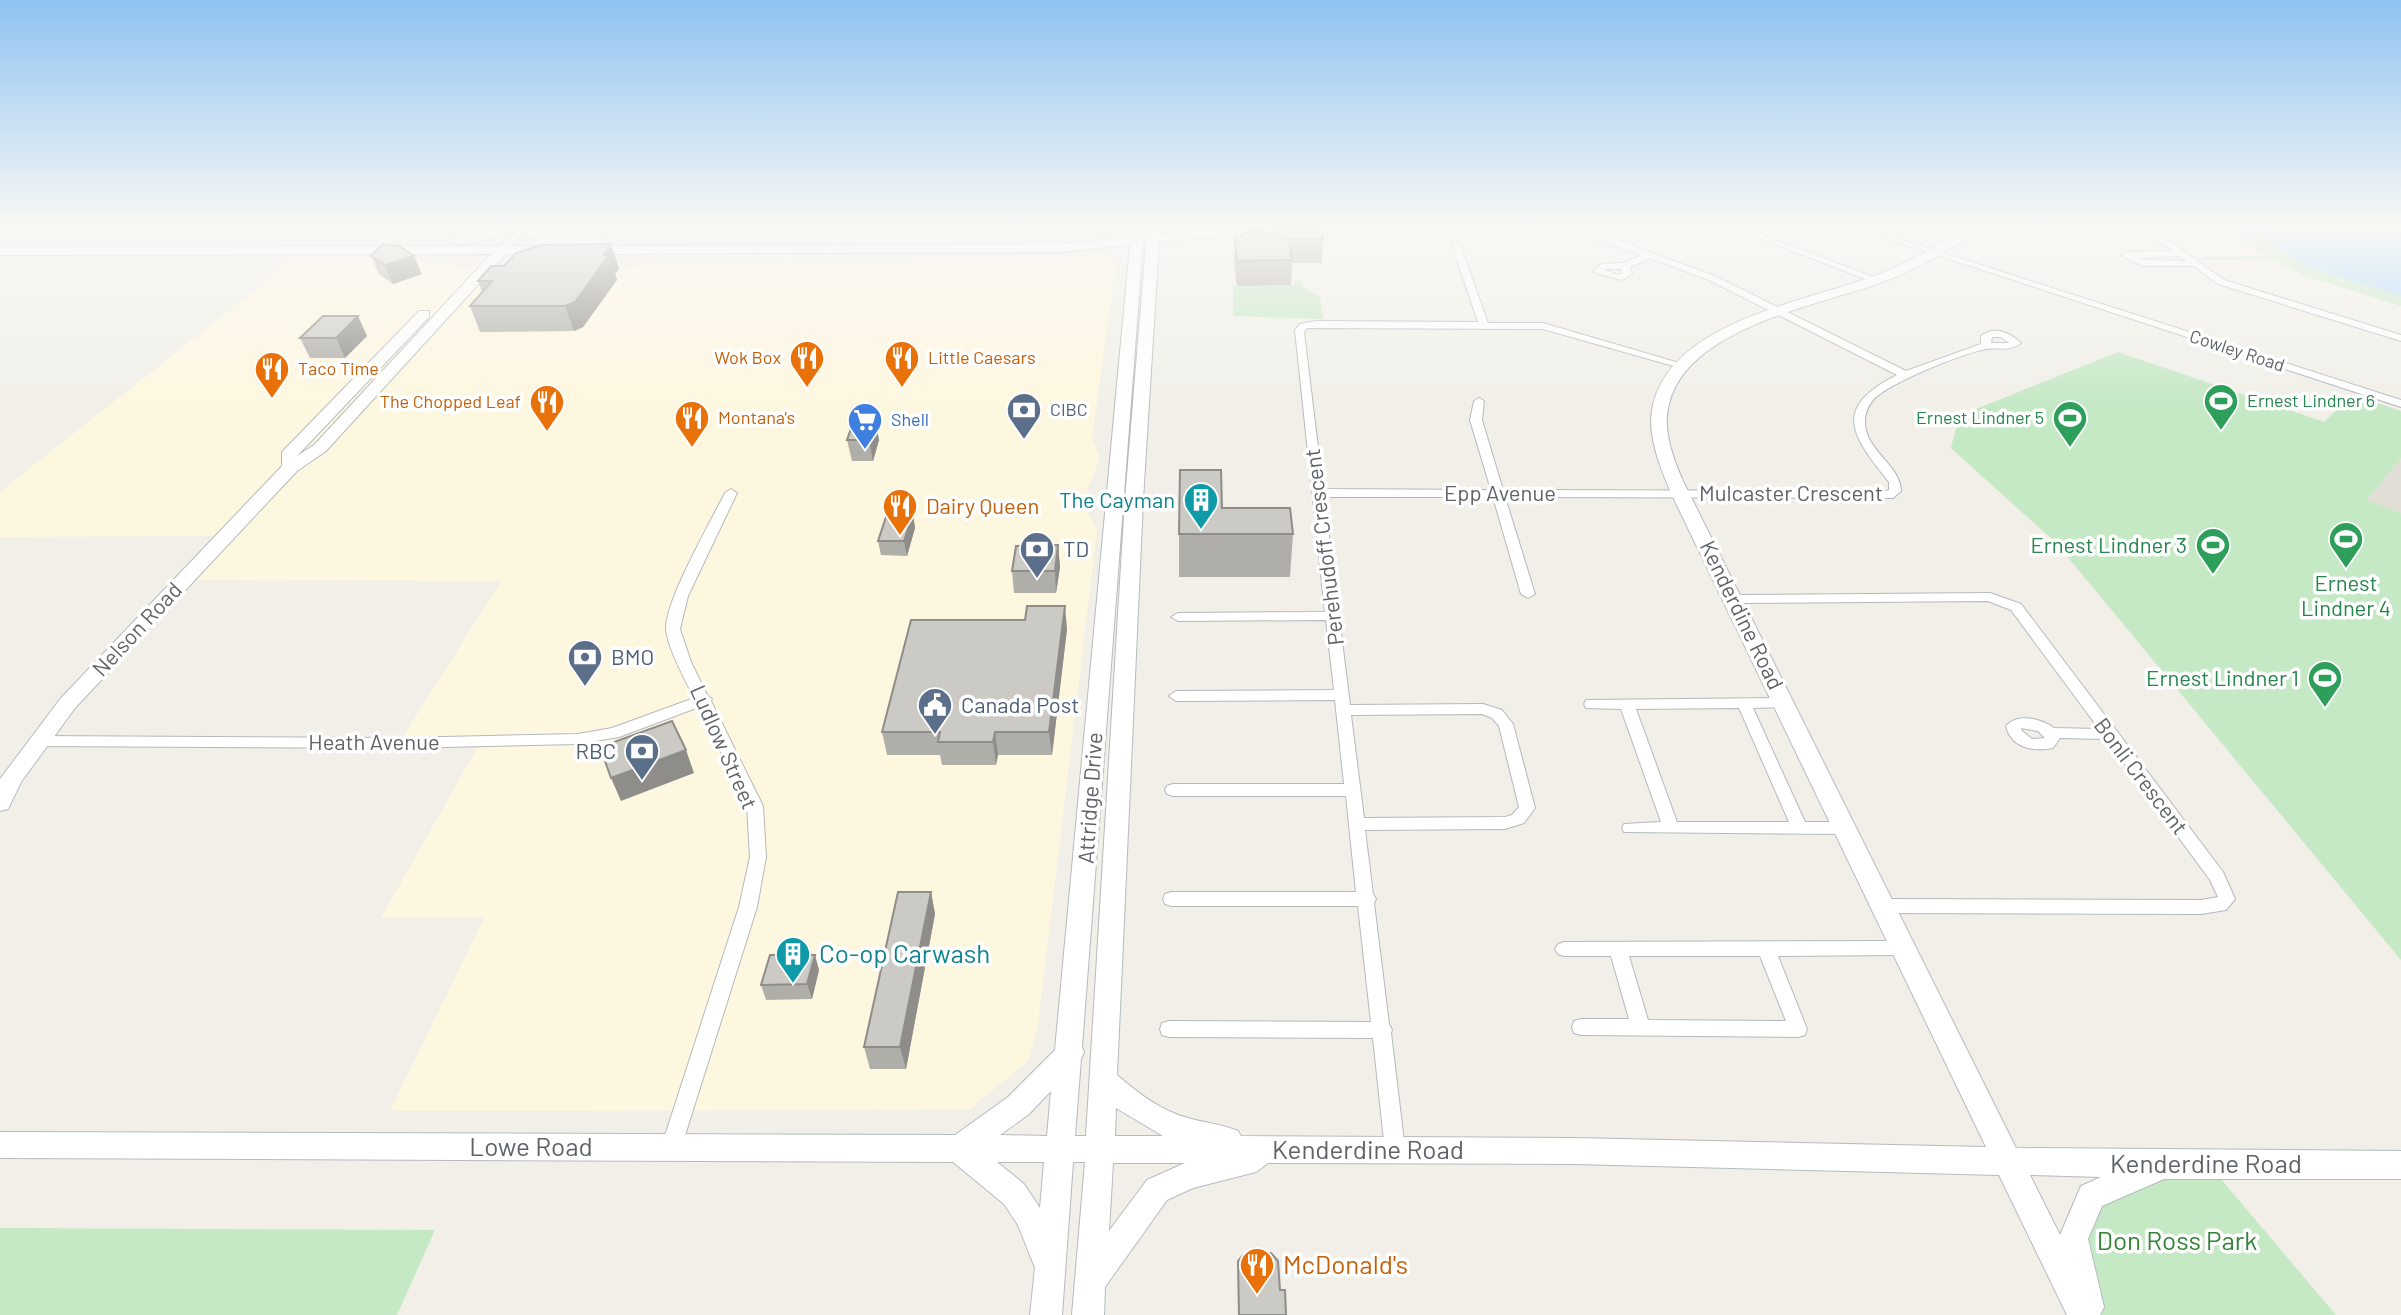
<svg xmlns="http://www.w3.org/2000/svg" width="2401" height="1315" viewBox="0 0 2401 1315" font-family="Barlow,sans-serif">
<rect width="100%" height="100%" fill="#f1efe8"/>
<!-- commercial -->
<path fill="#fef7e0" d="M1111,255L1116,264L1092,438L1100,457L1083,502L1097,531L1038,1024L1029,1060L969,1110L390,1111L484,918H381L480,743H399L501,581L182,580L223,536L0,537V492L296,257L398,258L457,267L549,269Z"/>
<!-- education -->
<path fill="#e1ded6" d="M2401,458V513L2367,500Z"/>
<!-- green -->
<path fill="#c5e8c5" d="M2220,224H2242L2305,266L2401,296V306L2305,276L2273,260H2200L2196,257L2266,256Z
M1294,281H1302L1304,288L1320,297L1323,319L1233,316V286L1295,285Z
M2118,352L2324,422L2353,395L2401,411V458L2367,500L2401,513V960L2057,544L1951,448L1959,416Z
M2209,1165L2336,1315H2090L2073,1239L2091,1196Z
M0,1228L435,1230L397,1315H0Z"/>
<!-- water -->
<path fill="#aadaff" d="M2242,224H2401V296L2305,266Z"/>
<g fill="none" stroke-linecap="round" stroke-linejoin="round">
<!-- street casing -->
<g stroke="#b5b8bc" stroke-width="2">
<path id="street" d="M508,224H516L497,245H491V241Z
M523,224H531L512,245H506V241Z
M1575,224H1584L1598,233L1715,276L1906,371L1981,344V336C1995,325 2010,333 2021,343C2009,352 2000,347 1986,349C1961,354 1891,382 1874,399C1868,406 1865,412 1865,421C1864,450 1901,465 1901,491L1893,498L1505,497L1535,594L1528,598L1521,594L1493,497H1324L1350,705L1483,704L1502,710L1513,724L1535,808L1524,823L1505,829L1365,830L1373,894L1376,899L1374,903L1389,1024L1392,1030L1391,1033L1405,1150L1402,1157L1395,1159L1388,1157L1385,1150L1373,1038L1169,1037L1162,1035L1160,1029L1162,1023L1169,1021L1371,1022L1358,906H1171L1165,904L1163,899L1165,894L1171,892H1356L1346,796H1173L1167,794L1165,790L1167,786L1173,784H1344L1335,700L1176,701L1169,696L1176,691L1334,690L1326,620L1178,621L1171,617L1178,613L1325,612L1295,330L1300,324L1316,321L1478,322L1452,245L1456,242L1460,245L1488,323H1543L1686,365L1685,367H1677L1543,329L1307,328L1304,332L1323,489L1491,490L1470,420L1474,401L1479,398L1484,401L1482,420L1503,490L1886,491L1889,490V482C1852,436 1831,408 1897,375L1709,280L1650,258L1630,267L1632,274L1622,280L1596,273L1594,271L1601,264L1624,263L1641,255L1592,237ZM1606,269H1621L1622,273L1618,275L1605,270ZM1992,337H2001L2009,343H1991ZM1482,714L1492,718L1499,726L1519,807L1512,815L1505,817L1364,818L1351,715Z
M1723,224H1734L1881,280L1873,282Z
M1842,224H1853L2401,400V407Z
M1960,224H1973L1980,227L1976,230Z
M2137,224H2146L2224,280L2401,335V341L2218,284L2194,266H2142L2121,255L2126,252L2173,251ZM2180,256L2186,261L2144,260L2138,258Z
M731,489L737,493L688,596L680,629L691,662L707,695L712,699L711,701L763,806L766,857L757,907L681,1148L678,1155L671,1157L664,1155L661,1148L739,907L750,857L747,806L699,707L619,737L578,744L399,748L37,746L32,745L29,741L32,737L37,736L399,738L578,734L612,728L694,698C686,681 667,647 666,629C665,601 711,521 725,493Z
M1990,593L2021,604L2223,872L2235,899L2226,910L2201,914L1884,913L1878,911L1875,906L1878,901L1884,899L2201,900L2218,897L2210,880L2106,739L2060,738L2053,748C2033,752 2011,748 2006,726C2017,713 2040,718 2054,728L2099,729L2011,610L1988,601L1733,603L1726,599L1733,595ZM2021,728L2038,731L2045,738L2032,739L2022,731Z
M1785,698L1790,699L1792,703L1790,707L1753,708L1805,822H1846L1852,824L1854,828L1852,832L1846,834L1624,832L1622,828L1624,824L1661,822L1621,709L1586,708L1584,704L1586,700ZM1739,708L1789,822H1677L1636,709Z
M1905,941L1911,943L1914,948L1911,953L1905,955L1778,956L1807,1029L1805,1035L1798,1037L1581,1035L1574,1033L1572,1027L1574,1021L1581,1019H1629L1611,956H1564L1558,954L1555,949L1558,944L1564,942ZM1629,956H1760L1786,1021L1648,1020Z"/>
</g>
<!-- secondary casing -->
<g stroke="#b6babf" stroke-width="2">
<path id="secondary" d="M502,224H518C504,234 463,251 448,241Z
M522,224H534C551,252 588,228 609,242L603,246L554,247L558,250L552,254H506L326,451L297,471L75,708L21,782L8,809L0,811V779L61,698L282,466V452L419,311H429V317L297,456L314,445L491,254L0,255V247L499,246L506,242L512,246H536L533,243L537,240L530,237Z
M1132,224H1144L1143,236H1147L1148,224H1160V235L1274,224H1314L1308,228L1159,242L1143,500L1117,1075C1138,1093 1161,1111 1188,1118C1205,1123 1222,1124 1238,1131L1241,1136L1574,1138L1986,1147L1671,493C1660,466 1646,434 1653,405C1672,322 1804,302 1871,277C1908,264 1941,244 1974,224H1988C1980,233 1965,240 1953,247C1929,261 1904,275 1877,284C1814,306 1687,329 1669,404C1662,429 1673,458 1683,481L2016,1148L2401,1151V1179H2164L2102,1206L2088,1239L2104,1307L2100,1315H2067L1999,1175L1574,1164L1268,1163L1256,1172L1193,1188L1167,1200L1105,1287L1104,1315H1072L1085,1162H1073L1062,1315H1030L1035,1268L1018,1225L1004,1204L953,1162L0,1158V1132L955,1135L1008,1097L1055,1050L1130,245L1062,252L588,254L582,250L588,246L1062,244L1131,237ZM1143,244H1146L1125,500L1086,1136H1075L1081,1059L1084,1052L1082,1047ZM1051,1091L1047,1136L1000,1135L1028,1115ZM1116,1108L1163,1136H1115ZM997,1162H1044L1040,1208L1024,1184ZM1113,1163H1185L1147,1180L1109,1231ZM2030,1175L2101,1177L2081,1186L2060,1235Z"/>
</g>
<!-- street -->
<use href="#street" fill="#fff" fill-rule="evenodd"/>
<!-- secondary -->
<use href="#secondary" fill="#fff" fill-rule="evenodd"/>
</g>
<!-- wall -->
<path fill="#afaea9" d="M1274,224L1323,239L1322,263H1292L1291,285L1237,286L1234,263L1235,238L1274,235Z
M611,244L619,269L615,274L617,280L583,327L574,331L480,332L470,306L482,292L478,281L504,266Z
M371,256L422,274L393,284L379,274Z
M367,336L345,358H310L300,338Z
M875,420L879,440L873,461H852L847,440Z
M913,514L915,528L907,556L881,555L878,541Z
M1179,534H1293L1290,577H1179Z
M1058,545L1060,567L1056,593H1014L1012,571Z
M1067,629L1052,755H998L996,765H942L940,755H887L882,732Z
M931,892L935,914L906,1069H870L864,1047Z
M819,970L812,999L766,1000L761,985Z
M1238,1261L1280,1290L1286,1315H1238Z"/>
<!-- shaded-wall -->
<path fill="#8f8d8a" d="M611,244L619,269L615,274L617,280L583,327L574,331L565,306Z
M414,256L422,274L393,284L385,265Z
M358,316L367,336L345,358L336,338Z
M875,420L879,440L873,461L869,440Z
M913,514L915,528L907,556L904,541Z
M1058,545L1060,567L1056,593L1055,571Z
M1065,606L1067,629L1052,755L1049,732Z
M995,732L998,755L996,765L993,742Z
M686,750L694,773L621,801L611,778Z
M931,892L935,914L906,1069L900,1047Z
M815,955L819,970L812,999L807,984Z"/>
<!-- building -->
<path fill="#cccac5" stroke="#8f8d8a" stroke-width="2" d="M1274,224H1321L1323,239H1284L1289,241L1292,260L1237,261L1235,238L1257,228L1275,236Z
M383,244L399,246L414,256L385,265L371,256Z
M611,244L604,255H609L575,302L565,306H470L492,281H478L491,266H504L516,253L541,245Z
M323,316H358L336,338H300Z
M854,420H875L869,440H847Z
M1180,470H1221L1222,508H1290L1293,534H1179Z
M887,514H913L904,541H878Z
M1058,545L1055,571H1012L1016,546Z
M1027,606H1065L1049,732H995L993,742H938L940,732H882L911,620H1025Z
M672,721L686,750L611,778L600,747Z
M898,892H931L900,1047H864Z
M770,955H815L807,984L761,985Z
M1271,1253L1278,1261L1280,1290H1285L1286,1315H1239L1238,1261L1243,1255Z"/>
<!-- sky -->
<linearGradient id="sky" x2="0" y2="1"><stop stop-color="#8fc3f1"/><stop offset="0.55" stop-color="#f9f8f5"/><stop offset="1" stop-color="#f9f8f5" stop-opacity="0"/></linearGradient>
<rect width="2401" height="408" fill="url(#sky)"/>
<!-- icons -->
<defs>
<g id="restaurant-pin" transform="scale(1.8)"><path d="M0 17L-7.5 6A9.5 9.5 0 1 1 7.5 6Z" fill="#e8710a" stroke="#fff"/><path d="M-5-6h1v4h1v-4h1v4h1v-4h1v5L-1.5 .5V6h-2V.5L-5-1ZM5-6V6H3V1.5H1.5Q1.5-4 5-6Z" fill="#fff"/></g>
<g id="stadium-pin" transform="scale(1.8)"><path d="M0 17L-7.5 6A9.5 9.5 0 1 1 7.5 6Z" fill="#2e9e5b" stroke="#fff"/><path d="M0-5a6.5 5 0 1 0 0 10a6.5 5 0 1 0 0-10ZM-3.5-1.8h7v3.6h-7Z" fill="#fff"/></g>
<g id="bank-pin" transform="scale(1.8)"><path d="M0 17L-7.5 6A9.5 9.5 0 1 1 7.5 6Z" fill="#5c6f8a" stroke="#fff"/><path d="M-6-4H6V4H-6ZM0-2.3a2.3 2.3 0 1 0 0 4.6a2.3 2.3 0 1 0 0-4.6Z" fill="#fff"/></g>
<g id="supermarket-pin" transform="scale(1.8)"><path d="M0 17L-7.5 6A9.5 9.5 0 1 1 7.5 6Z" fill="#3f7fe0" stroke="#fff"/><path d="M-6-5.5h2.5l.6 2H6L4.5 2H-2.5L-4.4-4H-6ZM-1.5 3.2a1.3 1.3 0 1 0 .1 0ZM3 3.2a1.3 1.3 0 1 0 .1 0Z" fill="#fff"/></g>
<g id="building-pin" transform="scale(1.8)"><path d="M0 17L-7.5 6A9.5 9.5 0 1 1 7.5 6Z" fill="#0f9aa8" stroke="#fff"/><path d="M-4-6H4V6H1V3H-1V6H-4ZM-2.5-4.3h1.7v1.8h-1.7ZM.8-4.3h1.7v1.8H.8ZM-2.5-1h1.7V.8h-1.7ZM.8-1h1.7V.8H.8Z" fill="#fff"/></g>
<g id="civic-pin" transform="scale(1.8)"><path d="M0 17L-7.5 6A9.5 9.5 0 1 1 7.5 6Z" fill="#5c6f8a" stroke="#fff"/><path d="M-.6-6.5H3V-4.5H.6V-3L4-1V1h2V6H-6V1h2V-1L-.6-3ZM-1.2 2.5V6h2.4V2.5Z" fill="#fff"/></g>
</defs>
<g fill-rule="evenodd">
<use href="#restaurant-pin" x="807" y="358"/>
<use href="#restaurant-pin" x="902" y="358"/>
<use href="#restaurant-pin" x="272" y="369"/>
<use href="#stadium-pin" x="2221" y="401"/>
<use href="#restaurant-pin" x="547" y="402"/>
<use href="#bank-pin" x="1024" y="410"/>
<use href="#restaurant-pin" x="692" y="418"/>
<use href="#stadium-pin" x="2070" y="418"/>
<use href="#supermarket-pin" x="865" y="420"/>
<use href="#building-pin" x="1201" y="500"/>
<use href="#restaurant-pin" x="900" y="506"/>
<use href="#stadium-pin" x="2346" y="539"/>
<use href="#stadium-pin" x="2213" y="545"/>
<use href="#bank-pin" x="1037" y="549"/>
<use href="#bank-pin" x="585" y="657"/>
<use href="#stadium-pin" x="2325" y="678"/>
<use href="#civic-pin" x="935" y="705"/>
<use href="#bank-pin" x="642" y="751"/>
<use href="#building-pin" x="793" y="954"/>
<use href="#restaurant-pin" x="1257" y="1265"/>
</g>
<g text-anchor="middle" stroke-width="7" stroke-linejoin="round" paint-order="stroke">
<!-- far-street labels -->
<g font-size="18" fill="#5f6368" stroke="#fff">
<text transform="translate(2237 351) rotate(18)" y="6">Cowley Road</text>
</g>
<!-- far-food labels -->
<g font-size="18" fill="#c56008" stroke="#fff" text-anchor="start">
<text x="781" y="364" text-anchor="end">Wok Box</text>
<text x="928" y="364">Little Caesars</text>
<text x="298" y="375">Taco Time</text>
<text x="521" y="408" text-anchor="end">The Chopped Leaf</text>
<text x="718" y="424">Montana's</text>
</g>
<!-- far-leisure labels -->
<g font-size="18" fill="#27864d" stroke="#fff" text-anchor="start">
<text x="2247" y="407">Ernest Lindner 6</text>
<text x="2044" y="424" text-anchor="end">Ernest Lindner 5</text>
</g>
<!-- far-service labels -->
<g font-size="18" fill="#4e5e75" stroke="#fff" text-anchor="start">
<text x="1050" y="416">CIBC</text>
</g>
<!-- far-shop labels -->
<g font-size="18" fill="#366cbe" stroke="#fff" text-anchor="start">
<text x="891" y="426">Shell</text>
</g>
<!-- street labels -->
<g font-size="22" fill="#5f6368" stroke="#fff">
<text x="1500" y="501">Epp Avenue</text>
<text x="1791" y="501">Mulcaster Crescent</text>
<text transform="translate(1324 547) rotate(-97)" y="8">Perehudoff Crescent</text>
<text transform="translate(1742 615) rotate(64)" y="8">Kenderdine Road</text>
<text transform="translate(137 629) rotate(-47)" y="8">Nelson Road</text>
<text x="374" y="750">Heath Avenue</text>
<text transform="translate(724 747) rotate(66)" y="8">Ludlow Street</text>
<text transform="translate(2141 776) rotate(53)" y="8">Bonli Crescent</text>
<text transform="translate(1090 798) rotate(-86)" y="8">Attridge Drive</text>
</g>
<!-- culture labels -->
<g font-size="22" fill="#0d838f" stroke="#fff" text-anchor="end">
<text x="1175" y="508">The Cayman</text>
</g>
<!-- food labels -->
<g font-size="22" fill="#c56008" stroke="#fff" text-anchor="start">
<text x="926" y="514">Dairy Queen</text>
</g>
<!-- leisure labels -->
<g font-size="22" fill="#27864d" stroke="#fff" text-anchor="end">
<text x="2187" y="553">Ernest Lindner 3</text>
<text x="2346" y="591" text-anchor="middle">Ernest<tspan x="2346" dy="25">Lindner 4</tspan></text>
<text x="2299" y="686">Ernest Lindner 1</text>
</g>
<!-- service labels -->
<g font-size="22" fill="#4e5e75" stroke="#fff" text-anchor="start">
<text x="1063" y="557">TD</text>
<text x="611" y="665">BMO</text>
<text x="961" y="713">Canada Post</text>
<text x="616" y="759" text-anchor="end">RBC</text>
</g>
<!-- near-culture labels -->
<g font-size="26" fill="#0d838f" stroke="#fff" text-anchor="start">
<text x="819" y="963">Co-op Carwash</text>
</g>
<!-- near-street labels -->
<g font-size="26" fill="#5f6368" stroke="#fff">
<text x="531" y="1156">Lowe Road</text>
<text x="1368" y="1159">Kenderdine Road</text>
<text x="2206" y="1173">Kenderdine Road</text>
</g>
<!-- near-park labels -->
<g font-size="26" fill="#348238" stroke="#fff">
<text x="2177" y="1250">Don Ross Park</text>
</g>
<!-- near-food labels -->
<g font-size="26" fill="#c56008" stroke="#fff" text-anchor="start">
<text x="1283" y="1274">McDonald's</text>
</g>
</g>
</svg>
